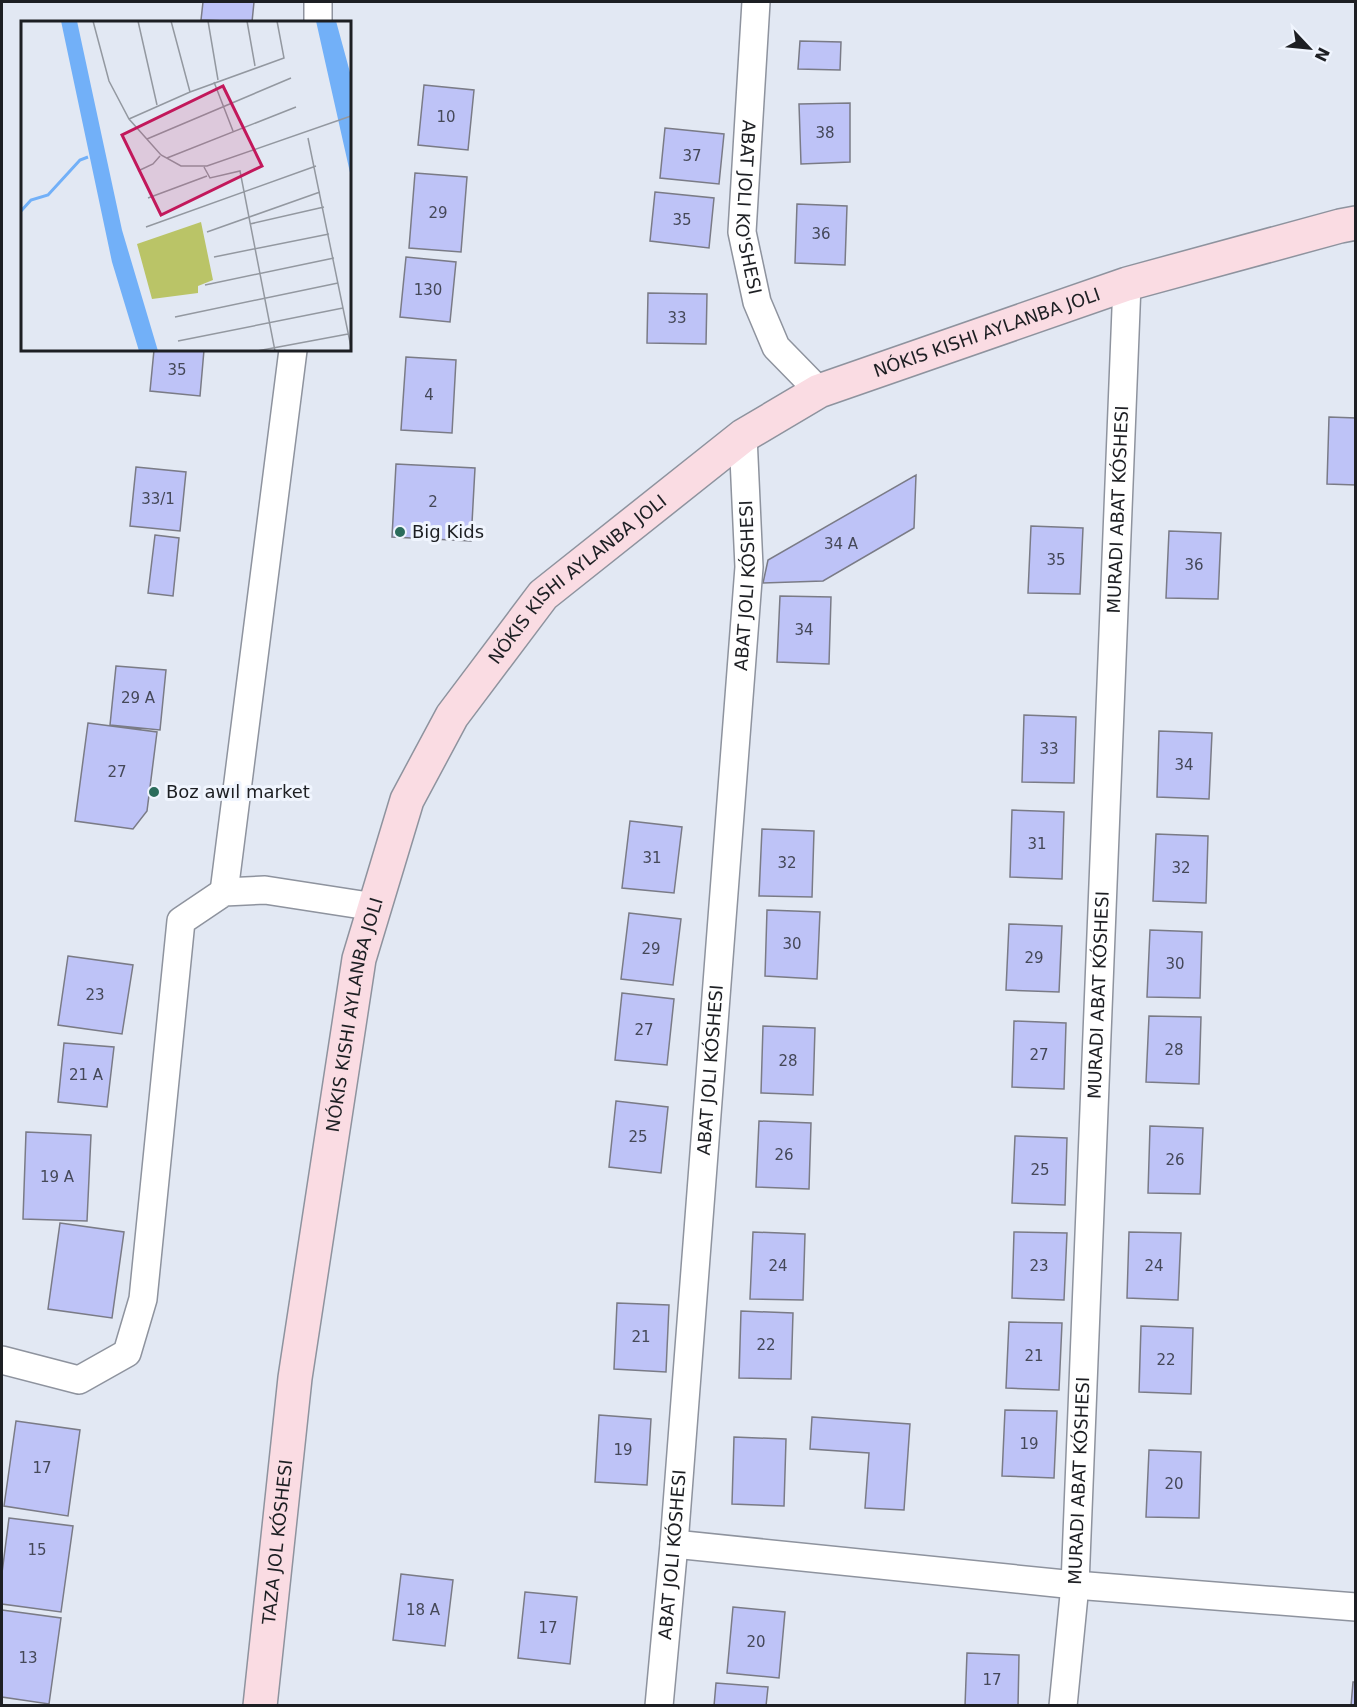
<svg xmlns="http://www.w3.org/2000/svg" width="1357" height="1707" viewBox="0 0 1357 1707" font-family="'DejaVu Sans',sans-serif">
<rect width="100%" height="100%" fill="#e2e8f3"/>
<!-- building -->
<path fill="#bec3f7" stroke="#7a7b86" stroke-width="1.5" d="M203,2H254L252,22L201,20Z
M800,41L841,42L840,70L798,69Z
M424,85L474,90L468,150L418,145Z
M850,103V162L801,164L799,104Z
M665,128L724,134L719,184L660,178Z
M415,173L467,177L461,252L409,248Z
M655,192L714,198L709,248L650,241Z
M797,204L847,206L845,265L795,263Z
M406,257L456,262L450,322L400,317Z
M648,293L707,294L706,344L647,343Z
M154,350H204L200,396L150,391Z
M406,357L456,360L452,433L401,430Z
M1329,417L1356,418V485L1327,484Z
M396,464L475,468L471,541L392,537Z
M136,467L186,472L180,531L130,526Z
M916,475L914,528L823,581L763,583L768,560Z
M1031,526L1083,528L1080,594L1028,593Z
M1169,531L1221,533L1218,599L1166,598Z
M155,535L179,538L173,596L148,593Z
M780,596L831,597L829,664L777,662Z
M116,666L166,670L160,730L110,725Z
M1024,715L1076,717L1074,783L1022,782Z
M88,723L157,732L147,811L133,829L75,821Z
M1159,731L1212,733L1209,799L1157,797Z
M1012,810L1064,812L1062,879L1010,877Z
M630,821L682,827L674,893L622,888Z
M762,829L814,831L812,897L759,896Z
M1156,834L1208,836L1206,903L1153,901Z
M767,910L820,912L817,979L765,976Z
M629,913L681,919L673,985L621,979Z
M1009,924L1062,926L1059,992L1006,990Z
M1150,930L1202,932L1200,998L1147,997Z
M68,956L133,965L122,1034L58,1025Z
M622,993L674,999L667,1065L615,1060Z
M1149,1016L1201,1017L1199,1084L1146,1082Z
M1014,1021L1066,1023L1064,1089L1012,1087Z
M763,1026L815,1028L813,1095L761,1093Z
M64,1043L114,1047L107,1107L58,1102Z
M616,1101L668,1107L661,1173L609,1167Z
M759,1121L811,1123L809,1189L756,1187Z
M1150,1126L1203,1128L1200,1194L1148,1193Z
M26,1132L91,1135L87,1221L23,1219Z
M1015,1136L1067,1138L1065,1205L1012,1203Z
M60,1223L124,1232L112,1318L48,1309Z
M753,1232L805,1234L803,1300L750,1299Z
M1014,1232L1067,1233L1064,1300L1012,1298Z
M1129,1232L1181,1233L1178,1300L1127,1298Z
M617,1303L669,1305L666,1372L614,1369Z
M741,1311L793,1313L791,1379L739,1378Z
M1009,1322L1062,1323L1059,1390L1006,1388Z
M1141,1326L1193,1328L1191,1394L1139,1392Z
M1005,1410L1057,1411L1054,1478L1002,1476Z
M599,1415L651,1419L647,1485L595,1482Z
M812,1417L910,1424L904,1510L865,1508L869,1453L810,1449Z
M16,1421L80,1430L68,1516L4,1506Z
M734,1437L786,1439L784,1506L732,1504Z
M1149,1450L1201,1452L1199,1518L1146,1517Z
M9,1518L73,1526L61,1612L2,1604V1573Z
M401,1574L453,1580L445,1646L393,1640Z
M525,1592L577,1597L570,1664L518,1658Z
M733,1607L785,1612L779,1678L727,1673Z
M2,1610L61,1618L49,1704L2,1697Z
M967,1653L1019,1655L1018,1706H965Z
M1353,1682H1356V1706H1351Z
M716,1683L768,1687L766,1706H714Z"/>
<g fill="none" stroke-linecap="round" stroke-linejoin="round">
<!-- street casing -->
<g stroke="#8e939e" stroke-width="30">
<g id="street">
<path id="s1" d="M756,2L742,232L757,302L776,347L819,391"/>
<path d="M318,22V2"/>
<path d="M224,892L293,350"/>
<path d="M2,1360L79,1380L127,1353L143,1299L181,921L224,892L265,890L375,907"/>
<path d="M674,1544L1075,1585L1356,1607"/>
<path id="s2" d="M659,1706L674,1544L749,567L743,436"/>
<path id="s3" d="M1063,1706L1075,1585L1127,284"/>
</g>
</g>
<!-- secondary casing -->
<g stroke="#8e939e" stroke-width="36">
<g id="secondary">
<path id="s4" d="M260,1706L295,1378L359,959L407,800L452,716L543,595L743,436L819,391L1127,284L1340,226L1356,223"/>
</g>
</g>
<!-- street -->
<use href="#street" stroke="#fff" stroke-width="27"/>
<!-- secondary -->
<use href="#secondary" stroke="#fadce3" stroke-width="33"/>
</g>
<!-- markers -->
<g fill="#2b6c5b" stroke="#f0f5fe" stroke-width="2">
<circle cx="400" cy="532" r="6"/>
<circle cx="154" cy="792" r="6"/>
</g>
<g text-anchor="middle" stroke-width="6" stroke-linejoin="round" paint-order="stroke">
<!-- number labels -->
<g font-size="15" fill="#454858">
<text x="446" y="122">10</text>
<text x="825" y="138">38</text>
<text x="692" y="161">37</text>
<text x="438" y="218">29</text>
<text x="682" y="225">35</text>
<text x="821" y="239">36</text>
<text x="428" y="295">130</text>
<text x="677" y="323">33</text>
<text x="177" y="375">35</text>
<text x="429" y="400">4</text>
<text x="158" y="504">33/1</text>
<text x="433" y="507">2</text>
<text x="841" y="549">34 А</text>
<text x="1056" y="565">35</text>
<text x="1194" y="570">36</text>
<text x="804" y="635">34</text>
<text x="138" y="703">29 А</text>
<text x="1049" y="754">33</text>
<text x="1184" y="770">34</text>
<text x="117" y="777">27</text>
<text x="1037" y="849">31</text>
<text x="652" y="863">31</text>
<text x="787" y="868">32</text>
<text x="1181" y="873">32</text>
<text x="792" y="949">30</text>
<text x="651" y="954">29</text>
<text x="1034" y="963">29</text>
<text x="1175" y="969">30</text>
<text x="95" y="1000">23</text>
<text x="644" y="1035">27</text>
<text x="1174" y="1055">28</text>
<text x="1039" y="1060">27</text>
<text x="788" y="1066">28</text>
<text x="86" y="1080">21 А</text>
<text x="638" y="1142">25</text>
<text x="784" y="1160">26</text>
<text x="1175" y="1165">26</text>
<text x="1040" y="1175">25</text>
<text x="57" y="1182">19 А</text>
<text x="778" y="1271">24</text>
<text x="1039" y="1271">23</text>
<text x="1154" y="1271">24</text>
<text x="641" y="1342">21</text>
<text x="766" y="1350">22</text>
<text x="1034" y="1361">21</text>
<text x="1166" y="1365">22</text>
<text x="1029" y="1449">19</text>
<text x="623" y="1455">19</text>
<text x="42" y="1473">17</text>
<text x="1174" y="1489">20</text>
<text x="37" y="1555">15</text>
<text x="423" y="1615">18 А</text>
<text x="548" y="1633">17</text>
<text x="756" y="1647">20</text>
<text x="28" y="1663">13</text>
<text x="992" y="1685">17</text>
</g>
<!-- street labels -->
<g font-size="18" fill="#1d1f23" stroke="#f0f5fe">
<text dy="6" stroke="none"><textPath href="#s1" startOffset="206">ABAT JOLI KO'SHESI</textPath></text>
<text dy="6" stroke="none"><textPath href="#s4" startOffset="1688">NÓKIS KISHI AYLANBA JOLI</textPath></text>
<text dy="6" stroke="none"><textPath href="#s3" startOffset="1198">MURADI ABAT KÓSHESI</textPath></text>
<text dy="6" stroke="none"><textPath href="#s4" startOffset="1202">NÓKIS KISHI AYLANBA JOLI</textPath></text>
<text dy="6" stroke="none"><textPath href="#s2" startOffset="1124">ABAT JOLI KÓSHESI</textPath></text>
<text dy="6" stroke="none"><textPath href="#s3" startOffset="712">MURADI ABAT KÓSHESI</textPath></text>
<text dy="6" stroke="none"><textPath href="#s4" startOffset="698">NÓKIS KISHI AYLANBA JOLI</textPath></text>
<text dy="6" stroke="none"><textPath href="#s2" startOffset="638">ABAT JOLI KÓSHESI</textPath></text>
<text dy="6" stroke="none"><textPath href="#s3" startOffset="226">MURADI ABAT KÓSHESI</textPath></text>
<text dy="6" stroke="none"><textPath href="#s4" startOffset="165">TAZA JOL KÓSHESI</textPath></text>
<text dy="6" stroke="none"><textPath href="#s2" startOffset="152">ABAT JOLI KÓSHESI</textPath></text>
</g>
<!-- poi labels -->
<g font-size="18" fill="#1d1f23" stroke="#f0f5fe" text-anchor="start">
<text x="412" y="538">Big Kids</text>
<text x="166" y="798">Boz awıl market</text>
</g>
</g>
<!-- overview -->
<g transform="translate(21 21)">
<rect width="330" height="330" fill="#e2e8f3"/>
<path d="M180,201L192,259L177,265V272L131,278L116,223Z" fill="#bac467"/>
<path d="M40,0H56L101,209L137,330H118L91,241ZM295,0H315L330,55V156Z" fill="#72b0f8"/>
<path fill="none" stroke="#72b0f8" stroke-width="3" d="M0,190L10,179L27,174L59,139L67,136"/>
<path fill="none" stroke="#9398a0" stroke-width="1.5" d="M72,0L88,60L108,98L140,134L160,145H186L330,95M117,0L136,84M150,0L169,71M187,0L197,59M226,0L234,45M193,61L212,110M108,98L169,71L263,37L256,0M287,117L330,326M126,118L270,57M146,137L275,86M183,146L189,157L219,150L254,330M117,150L132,143L139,135M127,177L186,155M229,203L303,186M125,206L295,145M186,211L299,171M193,236L308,213M184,264L313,237M154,296L317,262M157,320L322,287M236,330L327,313"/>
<path fill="#c2185b" fill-opacity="0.15" stroke="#c2185b" stroke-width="3" d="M202,65L241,145L140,194L101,114Z"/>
<rect width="330" height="330" fill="none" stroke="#1d1f23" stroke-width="3"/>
</g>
<!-- border -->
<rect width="1357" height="1707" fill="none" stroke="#1d1f23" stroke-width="6"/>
<!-- north arrow -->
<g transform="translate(1309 48) rotate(116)" stroke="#f0f5fe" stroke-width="4.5" paint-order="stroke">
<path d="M0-4.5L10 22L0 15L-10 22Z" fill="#1d1f23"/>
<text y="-9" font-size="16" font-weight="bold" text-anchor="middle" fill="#1d1f23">N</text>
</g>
</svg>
